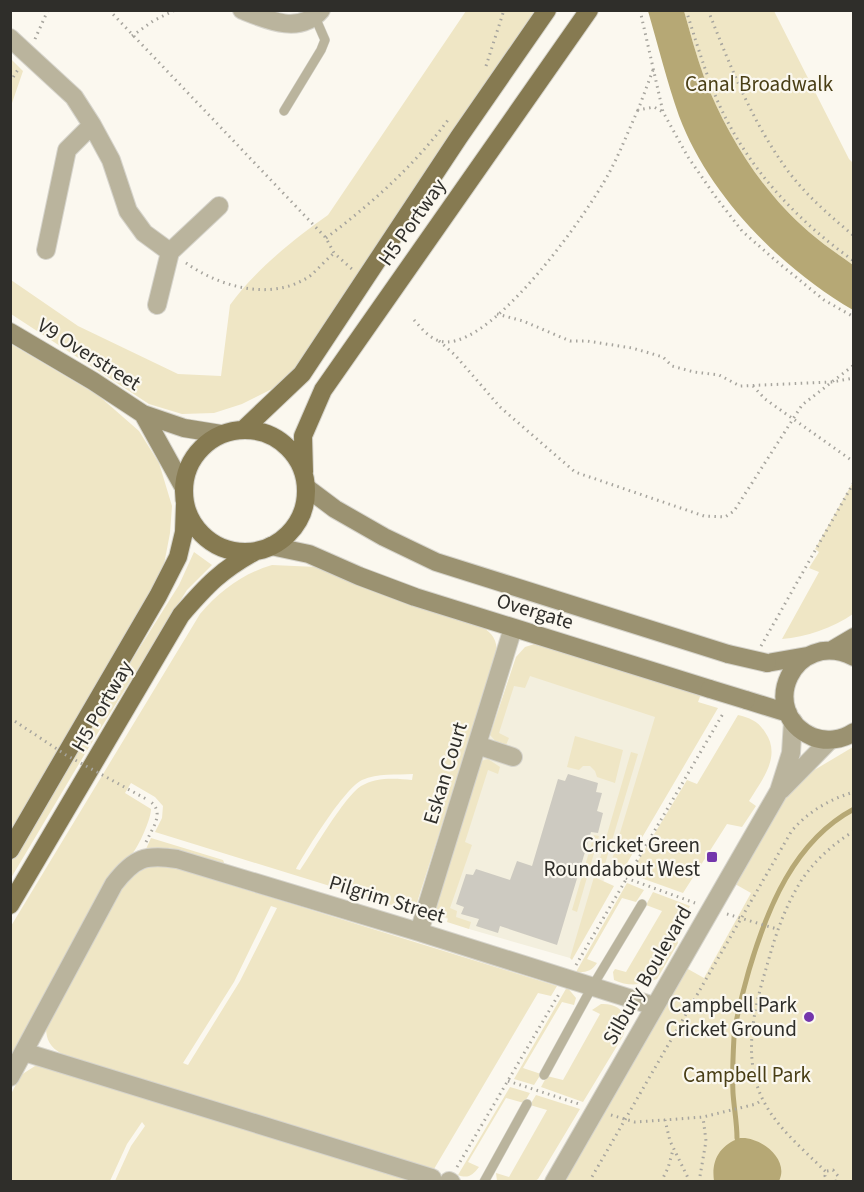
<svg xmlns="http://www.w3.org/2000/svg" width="864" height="1192" viewBox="0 0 864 1192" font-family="'Source Sans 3',sans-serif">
<rect width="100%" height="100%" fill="#fbf8ef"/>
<!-- built -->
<path fill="#f3efde" d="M515,661L659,713L610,866L570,958L469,929L432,912Z"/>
<!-- green -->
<path fill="#efe6c5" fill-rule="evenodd" d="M466,11H534L522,46L302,374L242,404L214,413L182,414L149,404L11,314V280L78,326L178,374L221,376L230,305C253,272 295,238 328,215Z
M684,11H774L849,159L853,163V265C839,255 823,244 809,232C762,192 726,134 704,77C696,55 690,32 684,11Z
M12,60L23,71L11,106L10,62Z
M11,344L99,396L139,431L159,463L172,506L170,533L158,596L11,850Z
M853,482V614C833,628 806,637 782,639L819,572L809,568L819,552L815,549Z
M194,552L212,565L187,590L86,752L11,878V859L59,776L179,585Z
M272,565L317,567L482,627C493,633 497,641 497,653L414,912L155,832L162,818L163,806L155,797L131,783L125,793L151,809C151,819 139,846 132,854C125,861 117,865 110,874L11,1056V926L200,614C220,591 242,574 272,565ZM413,774L412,780C395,778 376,777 361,786C344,797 313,851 300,870L296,869C307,849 344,789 362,780C378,773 396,775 413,774Z
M538,643L701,694L698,702L718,708L623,870L610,866L655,717L530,676L525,688L514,686L499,733L509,738L506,745L498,744L490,735L516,657L525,647Z
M738,715C750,718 758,721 765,732C782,756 762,780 749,801L756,806L742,827L727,824L683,893L630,874L687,780L697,784Z
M575,736L623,750L615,783L597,777L595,771L590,766H583L579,770L567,767Z
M853,747V1181L554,1182L679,964L704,978L751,893L728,880L779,791Z
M631,752L638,754L605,864L599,862Z
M488,759L500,767L498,774L488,770L465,842L472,845L450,908L457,911L456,917L471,922L469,929L447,922L448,918L438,915L436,920L432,912L481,761Z
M594,835L599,836L577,912L572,910Z
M151,838L223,860L225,865L170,848L146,849Z
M152,866L172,867L557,986L551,996L538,993L434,1169L62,1054C50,1047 46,1040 46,1027L122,889C130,878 139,870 152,866ZM271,906L277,908L240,981L188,1065L183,1063L234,982Z
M594,877L614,886L572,960L570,958Z
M627,883L644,890L636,902L622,898L587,959L597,963C592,971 585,973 576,972Z
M653,892L690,906L675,932L678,943L657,979C642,985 629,987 614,980L613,972L615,969L626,972L662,911L646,905Z
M567,987L576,998L574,1005L562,1002L523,1068L541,1074L534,1085L514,1079Z
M601,1004C622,1003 630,1017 623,1036L583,1102L541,1087L547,1076L563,1080L600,1014L592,1010Z
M35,1066H40L415,1181H115L131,1146L145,1126L142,1122L127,1144L110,1181L11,1182V1094L21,1075Z
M510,1087L530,1093L524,1103L506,1098L468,1162L479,1167C473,1175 468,1179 458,1175Z
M536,1095L580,1109L538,1179L535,1181H497L496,1173L509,1177L547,1110L530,1105Z"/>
<!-- water -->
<path fill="#b6a875" d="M648,11H684C690,32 696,55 704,77C726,134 762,192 809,232C823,244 839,255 853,265V310C781,268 709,196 679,116C667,82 658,45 648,11Z
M740,1138C760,1136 790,1159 779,1181H714C711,1160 720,1145 740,1138Z"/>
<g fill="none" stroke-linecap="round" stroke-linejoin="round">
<!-- stream -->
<path stroke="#b6a875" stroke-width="5" d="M737,1138C737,1123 734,1108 733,1093C732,1074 733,1056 734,1037C736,1015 743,992 749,970C767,909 794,841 854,809"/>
</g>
<!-- building -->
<path fill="#cdcac1" d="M568,774L598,783L596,792L602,793L597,811L603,813L598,833L591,832L557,945L500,926L498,933L476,926L479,919L461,914L464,907L456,904L466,874L473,875L476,869L510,880L517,861L532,866L558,779L565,781Z"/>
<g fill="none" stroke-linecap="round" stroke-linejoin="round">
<!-- lane casing -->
<g stroke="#d6d4cc" stroke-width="10">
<path id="lane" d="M284,111L321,50L325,40L315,17
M544,1075L592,987L642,904
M484,1182L527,1104"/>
</g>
<!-- street casing -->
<g stroke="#d6d4cc" stroke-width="20">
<path id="street" d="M242,10C267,20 300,35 321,10
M10,38L74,97L92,125L111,160L128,211L144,233L170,252
M46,250L67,150L92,125
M157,305L170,252L219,206
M477,745L513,757
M781,790L830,740
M419,932L513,628
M24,1052L432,1178
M10,1077L114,884C134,858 145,854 177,859L419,932L654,1006
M449,1181L451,1182
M554,1182L779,791L791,753L793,721"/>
</g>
<!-- secondary casing -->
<g stroke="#d6d4cc" stroke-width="20">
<path id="secondary" d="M10,332L93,381L143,414L184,428L221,434
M143,414L184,488
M307,488L335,509L384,537L436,562L728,654
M271,546L309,554L359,576L415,597L710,689
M832,650L854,637
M854,657C794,627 755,712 813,737C826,742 842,740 854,732
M767,663L807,656
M746,700L788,713"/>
</g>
<!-- primary casing -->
<g stroke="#d6d4cc" stroke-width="20">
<path id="primary" d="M244,429L302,374L459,137L547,10
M184 491a61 61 0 1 1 122 0a61 61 0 1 1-122 0Z
M304,472L303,436L323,390L589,10
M10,850L158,596L178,557L184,532L185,504
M10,905L181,615C207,585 221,570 256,551"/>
</g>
<!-- path -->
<path stroke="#a7a59e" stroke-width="3" stroke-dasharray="1.5 4.5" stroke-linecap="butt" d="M109,10L326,238L334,253L352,269
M640,10L663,112L688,157L715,196L742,231L775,260L824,300L854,317
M686,10C696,41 705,72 718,102C747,167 796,220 854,261
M708,10C729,63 750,117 783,164C802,192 828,214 854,236
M132,36L153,21L175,10
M35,39L48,10
M486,66L504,10
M653,70L638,110L654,107L663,112
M10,82L19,68
M326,238C371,204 414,166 448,120
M186,263C220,287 272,302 310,276C318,269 326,260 334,253
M497,314L523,321L570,341H587L632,348L663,357L672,366L694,372L719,375L740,386L832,382L854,378
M414,320C423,330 432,342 447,342C497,341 586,216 609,173C620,153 628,131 638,110
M439,341L455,355L500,407L575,472L704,516L725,517L734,511L802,405L854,365
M753,386L765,399L854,462
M761,646L854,482
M146,842C153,827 166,811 148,800
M626,878L695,903
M727,914L777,929
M576,965L724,712
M508,1081L579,1104
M611,1115L635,1122L665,1120
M457,1167L559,994
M827,1171L833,1170L838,1176L836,1180
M589,1182L791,832C807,812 830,799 854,792
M661,1182L668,1168L673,1150
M690,1182L670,1141L665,1120L703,1117L756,1104L762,1100
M699,1182L706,1141L703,1117
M828,1182L825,1176L826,1172C804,1150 777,1128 763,1100C741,1056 755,1005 768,962C776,933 785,907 801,881C814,861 833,844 854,831"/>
<!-- lane -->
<use href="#lane" stroke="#bab49d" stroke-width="9"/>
<!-- street -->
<use href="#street" stroke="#bab49d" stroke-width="18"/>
<!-- secondary -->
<use href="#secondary" stroke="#9b9271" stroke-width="18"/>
<!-- primary -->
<use href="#primary" stroke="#867a51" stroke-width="18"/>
<!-- secondary-bridge casing -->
<g stroke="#d6d4cc" stroke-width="20" stroke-linecap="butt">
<path id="secondary-bridge" d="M728,654L767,663
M710,689L746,700"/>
</g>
<!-- path-bridge -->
<path stroke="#a7a59e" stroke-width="3" stroke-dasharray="1.5 4.5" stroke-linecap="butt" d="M10,718L66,755L148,800"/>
<!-- secondary-bridge -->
<use href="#secondary-bridge" stroke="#9b9271" stroke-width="18"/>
</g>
<!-- markers -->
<g fill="#7436ac" stroke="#fbf8ef" stroke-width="2">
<rect x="706" y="851" width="12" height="12" rx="3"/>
<circle cx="809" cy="1017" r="6"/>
</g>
<g text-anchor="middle" stroke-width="4.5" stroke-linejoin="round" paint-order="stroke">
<!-- park labels -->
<g font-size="21" fill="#493e15" stroke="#fbf8ef">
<text x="759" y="91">Canal Broadwalk</text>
<text x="747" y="1082">Campbell Park</text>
</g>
<!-- street labels -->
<g font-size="21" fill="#2f2e2a" stroke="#fbf8ef">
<text transform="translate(412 222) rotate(-55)" y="7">H5 Portway</text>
<text transform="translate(89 354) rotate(32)" y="7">V9 Overstreet</text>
<text transform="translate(535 611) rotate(17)" y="7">Overgate</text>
<text transform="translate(102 706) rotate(-60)" y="7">H5 Portway</text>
<text transform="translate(445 773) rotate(-73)" y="7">Eskan Court</text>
<text transform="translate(387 899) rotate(17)" y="7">Pilgrim Street</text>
<text transform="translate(647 975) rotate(-60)" y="7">Silbury Boulevard</text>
</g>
<!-- poi labels -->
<g font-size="21" fill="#2f2e2a" stroke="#fbf8ef" text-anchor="end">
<text x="700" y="852">Cricket Green<tspan x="700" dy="24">Roundabout West</tspan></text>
<text x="797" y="1012">Campbell Park<tspan x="797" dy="24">Cricket Ground</tspan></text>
</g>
</g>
<!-- border -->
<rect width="864" height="1192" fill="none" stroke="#2f2e2a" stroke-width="24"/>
</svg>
